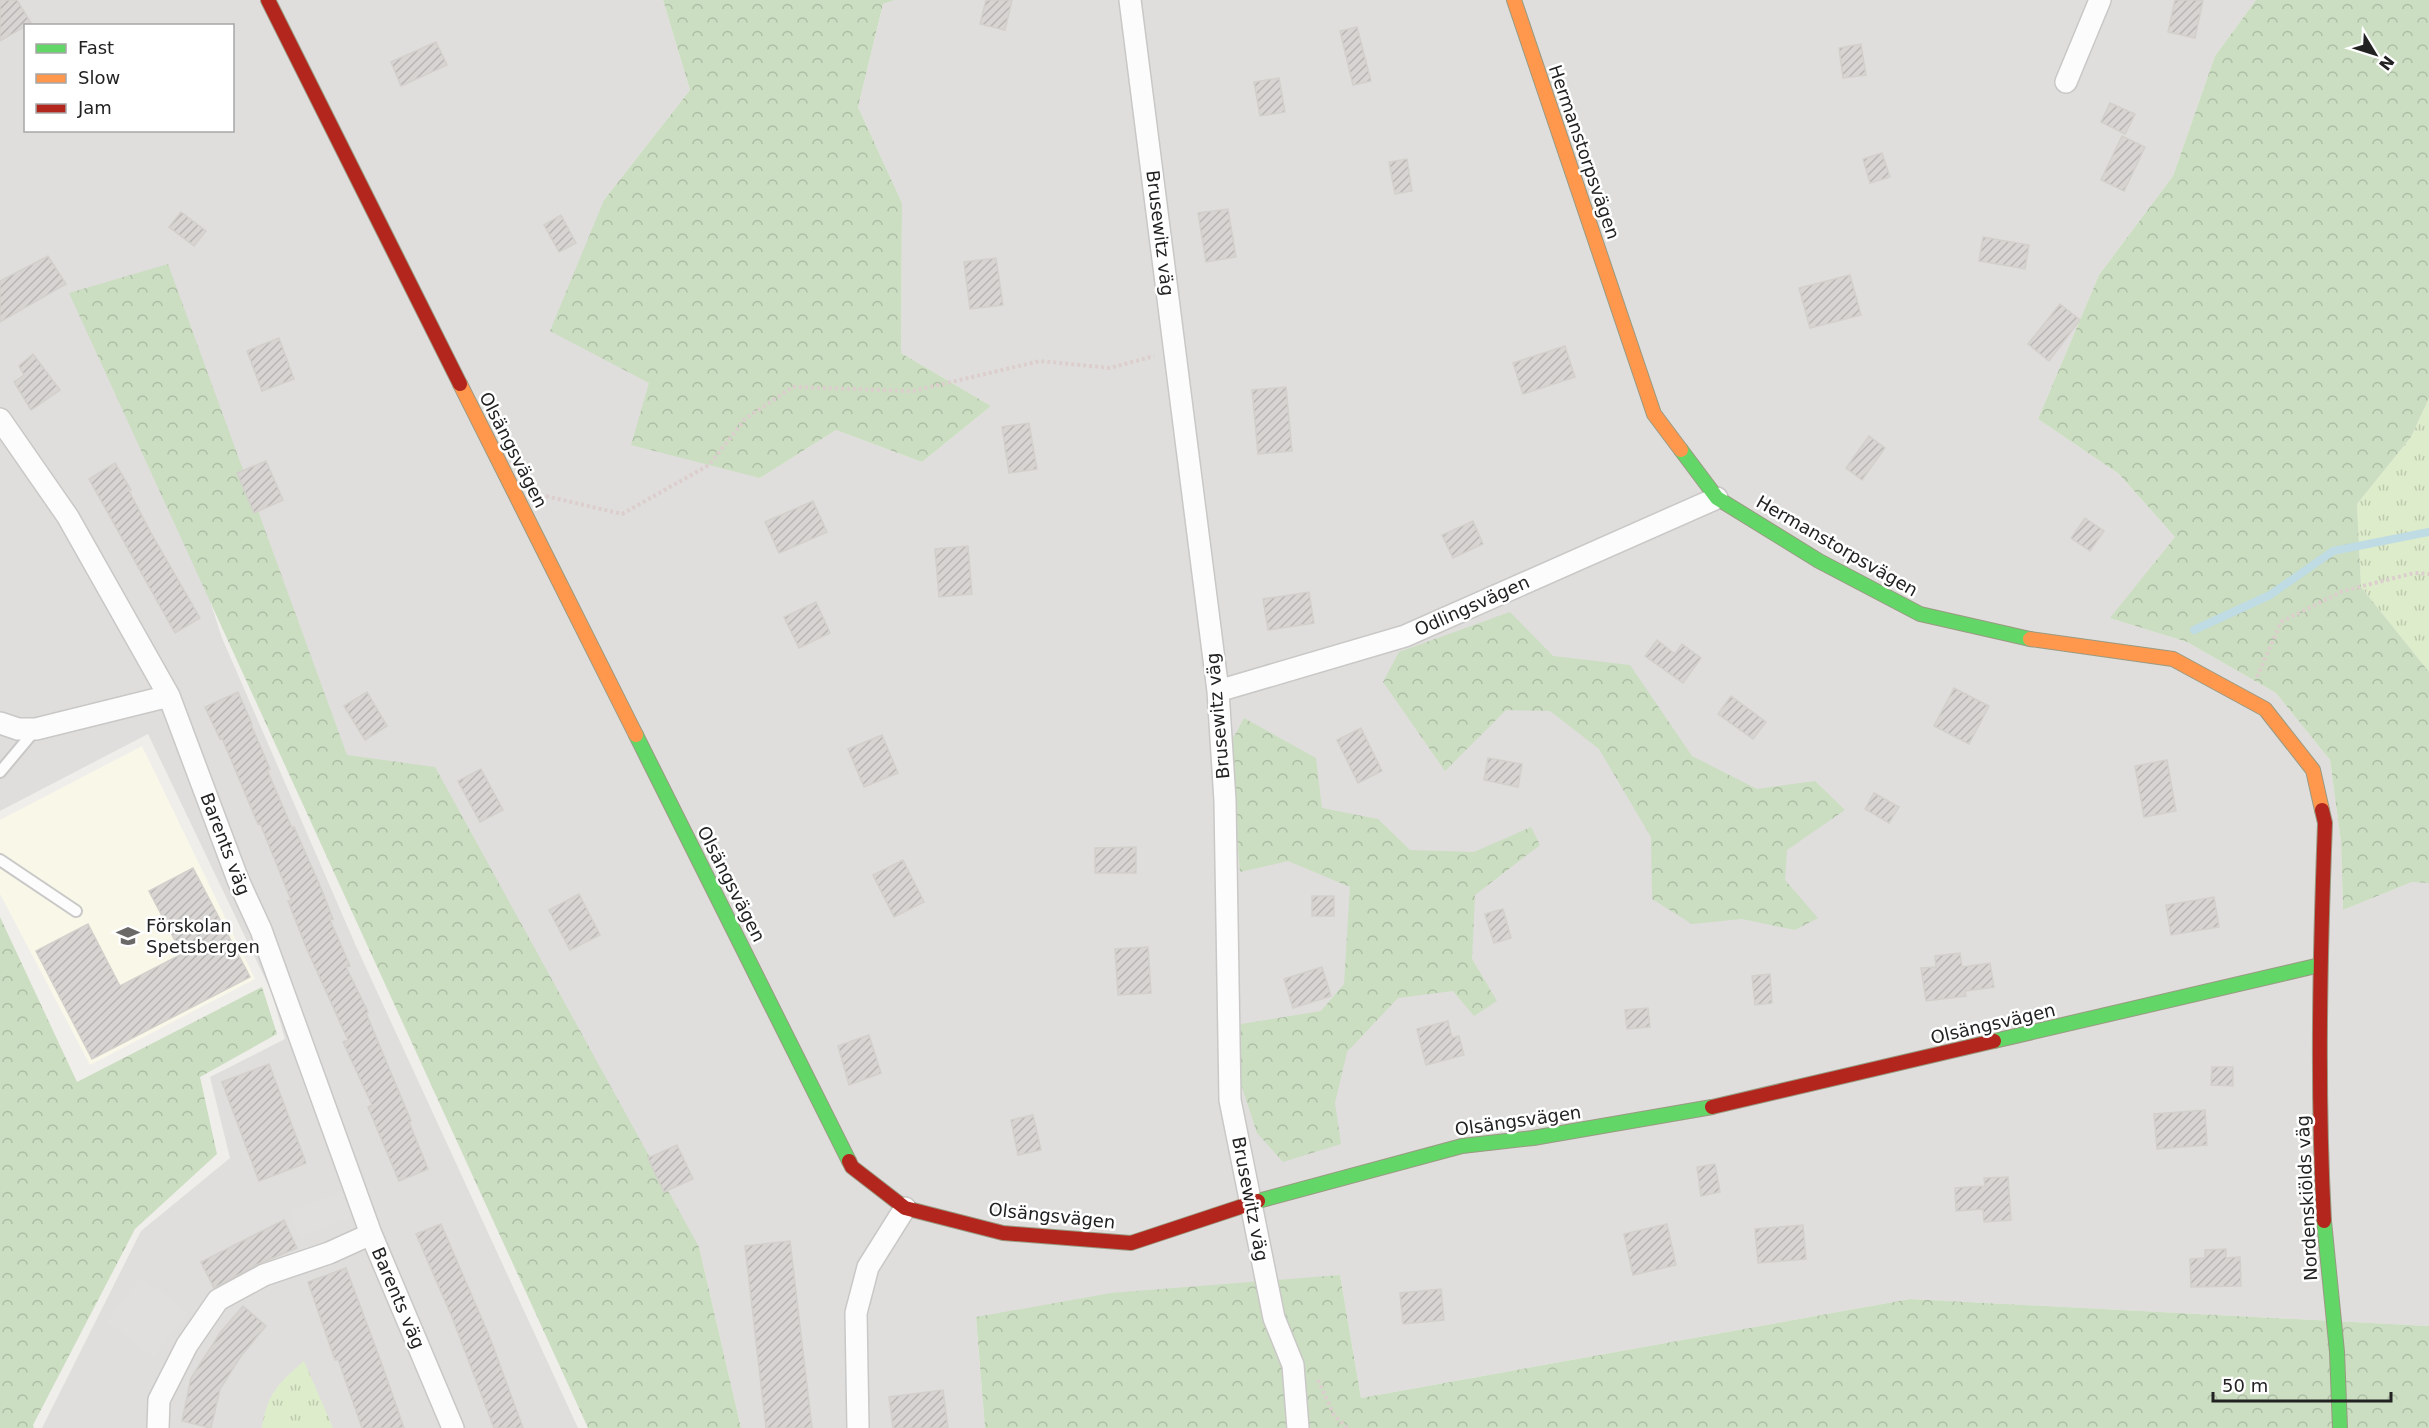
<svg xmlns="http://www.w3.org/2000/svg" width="2429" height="1428" viewBox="0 0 2429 1428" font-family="'DejaVu Sans',sans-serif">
<defs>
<pattern id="grass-tufts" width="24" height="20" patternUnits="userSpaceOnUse" patternTransform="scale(1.5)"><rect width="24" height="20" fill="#ddeccb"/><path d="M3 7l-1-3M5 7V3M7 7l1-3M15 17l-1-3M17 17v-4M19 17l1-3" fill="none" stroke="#bdcaae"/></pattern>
<pattern id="forest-crowns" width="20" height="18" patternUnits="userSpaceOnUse" patternTransform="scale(1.5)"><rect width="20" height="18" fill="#cbdec1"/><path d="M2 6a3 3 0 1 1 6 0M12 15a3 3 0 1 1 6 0" fill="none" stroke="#aebea6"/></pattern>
<pattern id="building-hatch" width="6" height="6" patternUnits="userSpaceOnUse" patternTransform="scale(1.5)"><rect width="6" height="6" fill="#d7d4d2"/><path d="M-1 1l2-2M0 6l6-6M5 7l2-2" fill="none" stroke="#b8b6b4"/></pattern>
</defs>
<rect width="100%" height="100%" fill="#f0eeeb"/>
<!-- residential -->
<path fill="#dfdedc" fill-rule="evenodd" d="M0,0H663L690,90L604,200L649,383L760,478L836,430L922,462L991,406L901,353L902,203L858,107L883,4L895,0H2256L2215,56L2173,176L2099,275L2038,419L2119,474L2175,537L2111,618L2187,642L2276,693L2330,760L2341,842L2343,910L2412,882L2429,883V1326L1910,1299L1361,1398L1340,1275L976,1318L985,1428H741L699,1247L327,771L118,318L222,638L356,946L578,1428H42L141,1231L230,1158L210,1077L285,1039L271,991L148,734L0,811ZM26,26H232V130H26Z"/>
<!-- education -->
<path fill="#f8f7e8" d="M142,746L255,979L90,1065L0,894V820Z"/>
<!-- grass -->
<path fill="url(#grass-tufts)" d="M2429,398V672L2361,587L2357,504L2411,437Z
M304,1361L333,1428H262C267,1393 279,1383 304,1361Z"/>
<!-- forest -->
<path fill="url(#forest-crowns)" d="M663,0H895L883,4L858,107L902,203L901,353L991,406L922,462L836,430L760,478L631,445L649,383L550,331L604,200L690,90Z
M2256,0H2429V398L2411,437L2357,504L2361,587L2429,672V883L2412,882L2343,910L2341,842L2330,760L2276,693L2187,642L2110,618L2175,537L2119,474L2038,419L2099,275L2173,176L2215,56Z
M168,264L347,755L435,767L699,1247L741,1428H588L69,293Z
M1510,612L1553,656L1630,665L1692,756L1757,789L1815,781L1845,810L1787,850L1785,880L1818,918L1795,930L1742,919L1692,924L1652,899L1651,837L1599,749L1550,711L1506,710L1445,771L1383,682L1399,652Z
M1244,718L1316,758L1322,808L1378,819L1410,850L1474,852L1531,827L1540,845L1475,895L1472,959L1497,1001L1474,1016L1453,991L1398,998L1347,1052L1335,1103L1341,1144L1283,1162L1257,1133L1234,1063L1241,1024L1321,1011L1344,984L1350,887L1288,861L1240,872L1229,746Z
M0,917L77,1082L262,987L277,1034L200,1077L217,1154L135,1229L33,1425L34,1428H0Z
M1340,1275L1361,1398L1910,1299L2429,1326V1428H985L976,1317L1111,1293Z"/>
<!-- parking -->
<path fill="#e0dfde" d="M342,1191L352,1217L300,1237L290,1211Z
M141,1277L188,1312L154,1357L107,1322Z"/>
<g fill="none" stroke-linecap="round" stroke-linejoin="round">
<!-- stream -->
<path stroke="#bfdbe3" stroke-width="8" d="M2194,630L2270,595L2333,551L2429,532"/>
</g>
<!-- building -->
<path fill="url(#building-hatch)" stroke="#d3d0cc" stroke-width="1.5" d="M0,0H17L31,23L0,41Z
M986,0H1012L1005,30L980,24Z
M2175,0H2203L2195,38L2168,32Z
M1357,27L1371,81L1353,85L1340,31Z
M436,42L447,65L401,86L391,62Z
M1861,44L1866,75L1843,78L1839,48Z
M1279,78L1285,112L1260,116L1254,82Z
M2110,103L2135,114L2125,134L2101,122Z
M2122,136L2145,147L2124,191L2101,180Z
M1882,153L1890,177L1870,183L1863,159Z
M1407,159L1412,191L1395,194L1389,162Z
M1228,209L1236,257L1206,262L1198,213Z
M181,212L206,231L194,246L169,227Z
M561,215L576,243L559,252L544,225Z
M1983,237L2029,245L2025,269L1979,261Z
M48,256L66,284L0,322V281Z
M996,258L1003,305L970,309L964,262Z
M1850,275L1861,315L1810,328L1799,288Z
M2060,304L2080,320L2049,361L2028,344Z
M279,338L294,379L262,391L247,351Z
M1565,346L1575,377L1523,394L1513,363Z
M33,354L60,390L31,410L14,382L24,375L19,366Z
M1286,387L1292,451L1258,454L1252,390Z
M1029,423L1037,469L1009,473L1002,427Z
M1869,436L1885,448L1862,480L1846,468Z
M266,461L283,500L254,513L237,473Z
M115,463L131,490L129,491L151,533L200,618L175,633L89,479Z
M813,501L827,532L779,553L765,522Z
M2085,518L2104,531L2090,551L2071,538Z
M1473,521L1483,544L1453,558L1442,535Z
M968,546L972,594L939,597L935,549Z
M1309,592L1314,623L1268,630L1263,599Z
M816,602L830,633L799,648L784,617Z
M1657,640L1675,654L1682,644L1701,658L1683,683L1645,656Z
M1954,688L1989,706L1969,744L1934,726Z
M238,692L252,724L251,725L270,769L267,770L292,828L294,827L321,888L333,919L330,920L350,966L346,967L368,1012L366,1013L411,1121L409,1122L428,1169L399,1181L368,1107L372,1105L343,1042L348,1040L306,947L288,901L291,900L260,823L258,824L222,738L220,739L205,707Z
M367,692L387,726L365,740L344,706Z
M1731,696L1766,722L1753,739L1718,714Z
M1361,728L1382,771L1358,783L1337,740Z
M882,735L898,773L864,787L848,749Z
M1488,758L1522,764L1518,787L1484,780Z
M2167,760L2176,811L2144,817L2135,766Z
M481,769L503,810L480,822L458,781Z
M1874,793L1899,807L1889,823L1865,809Z
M1136,847V873H1095V848Z
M903,860L924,902L894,917L873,875Z
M193,868L250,977L92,1059L36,951L88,924L120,986L182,954L149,891Z
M579,894L600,935L570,950L549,910Z
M1312,896H1334V916H1312Z
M2214,897L2219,927L2171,935L2166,905Z
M1503,909L1511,938L1494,943L1485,914Z
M1148,947L1151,993L1118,995L1115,949Z
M1960,953L1962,967L1990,963L1994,987L1965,991L1966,996L1926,1001L1921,968L1936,967L1935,956Z
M1322,967L1331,996L1293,1008L1284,979Z
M1770,974L1772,1003L1755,1005L1752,976Z
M1648,1008L1650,1027L1627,1029L1625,1010Z
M1448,1021L1452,1038L1459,1036L1464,1055L1426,1065L1417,1029Z
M869,1035L881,1073L849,1085L838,1046Z
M269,1064L306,1163L259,1181L222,1082Z
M2212,1067H2233V1086L2211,1085Z
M2205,1110L2207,1145L2157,1149L2154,1114Z
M1033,1115L1041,1150L1018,1155L1011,1120Z
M677,1145L693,1179L664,1192L648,1158Z
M1715,1164L1720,1192L1701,1196L1697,1167Z
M2008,1177L2011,1220L1984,1222L1983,1209L1956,1211L1955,1188L1985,1186L1984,1178Z
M284,1220L297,1248L258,1264L214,1288L201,1262Z
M441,1224L490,1338L523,1428H494L452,1317L416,1234Z
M1667,1224L1676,1265L1633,1275L1624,1234Z
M1803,1225L1806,1259L1758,1263L1755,1229Z
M790,1241L812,1428H766L745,1246Z
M2226,1249V1258L2240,1257L2241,1286L2191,1287L2190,1259L2205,1258V1250Z
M346,1268L380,1359L404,1428H362L338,1359L335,1360L308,1282Z
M1441,1289L1444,1320L1403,1324L1400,1293Z
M243,1306L266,1326L241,1356L220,1389L211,1428L182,1421L191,1378L220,1333Z
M943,1390L948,1428H893L889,1397Z"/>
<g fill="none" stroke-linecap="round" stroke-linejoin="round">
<!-- lane casing -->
<g stroke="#c9c8c7" stroke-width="14">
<path id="lane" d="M0,772L36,729
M0,860L76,911"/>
</g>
<!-- street casing -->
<g stroke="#c9c8c7" stroke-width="24">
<path id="street" d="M1130,0L1218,691L1225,801L1230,1100L1274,1318L1293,1365L1298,1428
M2066,82L2100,0
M0,419L68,517L169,696L238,880L261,930L371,1234L453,1428
M1218,691L1405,636L1717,498
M0,723L18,729H36L169,696
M158,1428L159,1400L187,1345L218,1300L264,1275L329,1253L371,1234
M858,1428L856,1313L868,1267L905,1208"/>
</g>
<!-- fast casing -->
<g stroke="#999a82" stroke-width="16">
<path id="fast" d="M1681,450L1717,498L1819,561L1920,614L2030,639
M636,735L849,1161
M1994,1041L2320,965
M1258,1201L1462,1146L1533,1138L1712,1107
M2324,1221L2337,1352L2340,1428"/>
</g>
<!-- slow casing -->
<g stroke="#999a82" stroke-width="16">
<path id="slow" d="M1514,0L1654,414L1681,450
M460,384L636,735
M2030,639L2173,659L2265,709L2313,770L2322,810"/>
</g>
<!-- jam casing -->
<g stroke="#999a82" stroke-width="16">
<path id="jam" d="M268,0L460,384
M2322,810L2325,823C2320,956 2317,1088 2324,1221
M1712,1107L1994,1041
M849,1161L852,1167L905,1208L1003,1233L1131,1243L1258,1201"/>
</g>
<!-- path -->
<path stroke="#dccecd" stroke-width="4" stroke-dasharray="3 3" stroke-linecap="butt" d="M546,496L622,514L709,465L745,419L793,387L913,391L1040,361L1110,368L1154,356
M2257,677L2281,622L2343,591L2414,573L2429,574
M1318,1380L1334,1415L1347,1428"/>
<!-- lane -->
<use href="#lane" stroke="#fdfcfc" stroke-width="10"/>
<!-- street -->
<use href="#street" stroke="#fdfcfc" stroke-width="21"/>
<!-- fast -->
<use href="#fast" stroke="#63d668" stroke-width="14"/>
<!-- slow -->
<use href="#slow" stroke="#ff974d" stroke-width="14"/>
<!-- jam -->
<use href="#jam" stroke="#b3261e" stroke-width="14"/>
</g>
<!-- icons -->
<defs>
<g id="school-bare" transform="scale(1.8)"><path d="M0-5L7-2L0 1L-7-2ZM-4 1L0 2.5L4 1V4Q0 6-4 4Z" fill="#6a6968" stroke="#fff" stroke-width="2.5" paint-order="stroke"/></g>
</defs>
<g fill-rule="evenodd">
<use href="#school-bare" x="128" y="936"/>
</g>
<g text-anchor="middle" stroke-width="5" stroke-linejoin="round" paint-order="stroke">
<!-- street labels -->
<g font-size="18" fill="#222" stroke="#fff">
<text transform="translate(1584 152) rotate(71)" y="6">Hermanstorpsvägen</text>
<text transform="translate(1160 233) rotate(83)" y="6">Brusewitz väg</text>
<text transform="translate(513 450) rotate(63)" y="6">Olsängsvägen</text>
<text transform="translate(1837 546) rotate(30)" y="6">Hermanstorpsvägen</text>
<text transform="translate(1472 606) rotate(-24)" y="6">Odlingsvägen</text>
<text transform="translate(1218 716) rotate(-95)" y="6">Brusewitz väg</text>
<text transform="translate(225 844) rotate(69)" y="6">Barents väg</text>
<text transform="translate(731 884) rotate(63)" y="6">Olsängsvägen</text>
<text transform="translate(1993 1024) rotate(-13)" y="6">Olsängsvägen</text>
<text transform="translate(1518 1121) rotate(-8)" y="6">Olsängsvägen</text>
<text transform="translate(2307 1198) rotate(-93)" y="6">Nordenskiölds väg</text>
<text transform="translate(1250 1199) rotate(79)" y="6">Brusewitz väg</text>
<text transform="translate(1052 1216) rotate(6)" y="6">Olsängsvägen</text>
<text transform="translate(398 1298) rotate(67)" y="6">Barents väg</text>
</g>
<!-- poi labels -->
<g font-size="18" fill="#222" stroke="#fff" text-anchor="start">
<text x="146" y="932">Förskolan<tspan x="146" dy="21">Spetsbergen</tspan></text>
</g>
</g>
<!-- legend -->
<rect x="24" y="24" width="210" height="108" fill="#ffffff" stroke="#a7a7a7" stroke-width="1.5"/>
<rect x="36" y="44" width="30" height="9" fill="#63d668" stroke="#a7a7a7" stroke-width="1.5"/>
<text x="78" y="54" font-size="18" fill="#222222">Fast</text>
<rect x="36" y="74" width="30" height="9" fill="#ff974d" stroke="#a7a7a7" stroke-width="1.5"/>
<text x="78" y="84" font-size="18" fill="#222222">Slow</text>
<rect x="36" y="104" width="30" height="9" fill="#b3261e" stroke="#a7a7a7" stroke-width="1.5"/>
<text x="78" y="114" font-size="18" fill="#222222">Jam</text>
<!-- north arrow -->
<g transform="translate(2375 54) rotate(128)" stroke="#ffffff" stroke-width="4.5" paint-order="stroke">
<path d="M0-4.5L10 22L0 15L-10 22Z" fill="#222222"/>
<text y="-9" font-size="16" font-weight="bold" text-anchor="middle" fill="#222222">N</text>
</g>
<!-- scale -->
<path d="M2213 1392v9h178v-9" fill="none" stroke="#222222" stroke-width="3"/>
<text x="2222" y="1392" font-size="18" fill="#222222" stroke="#ffffff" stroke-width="4.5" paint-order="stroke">50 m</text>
</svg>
